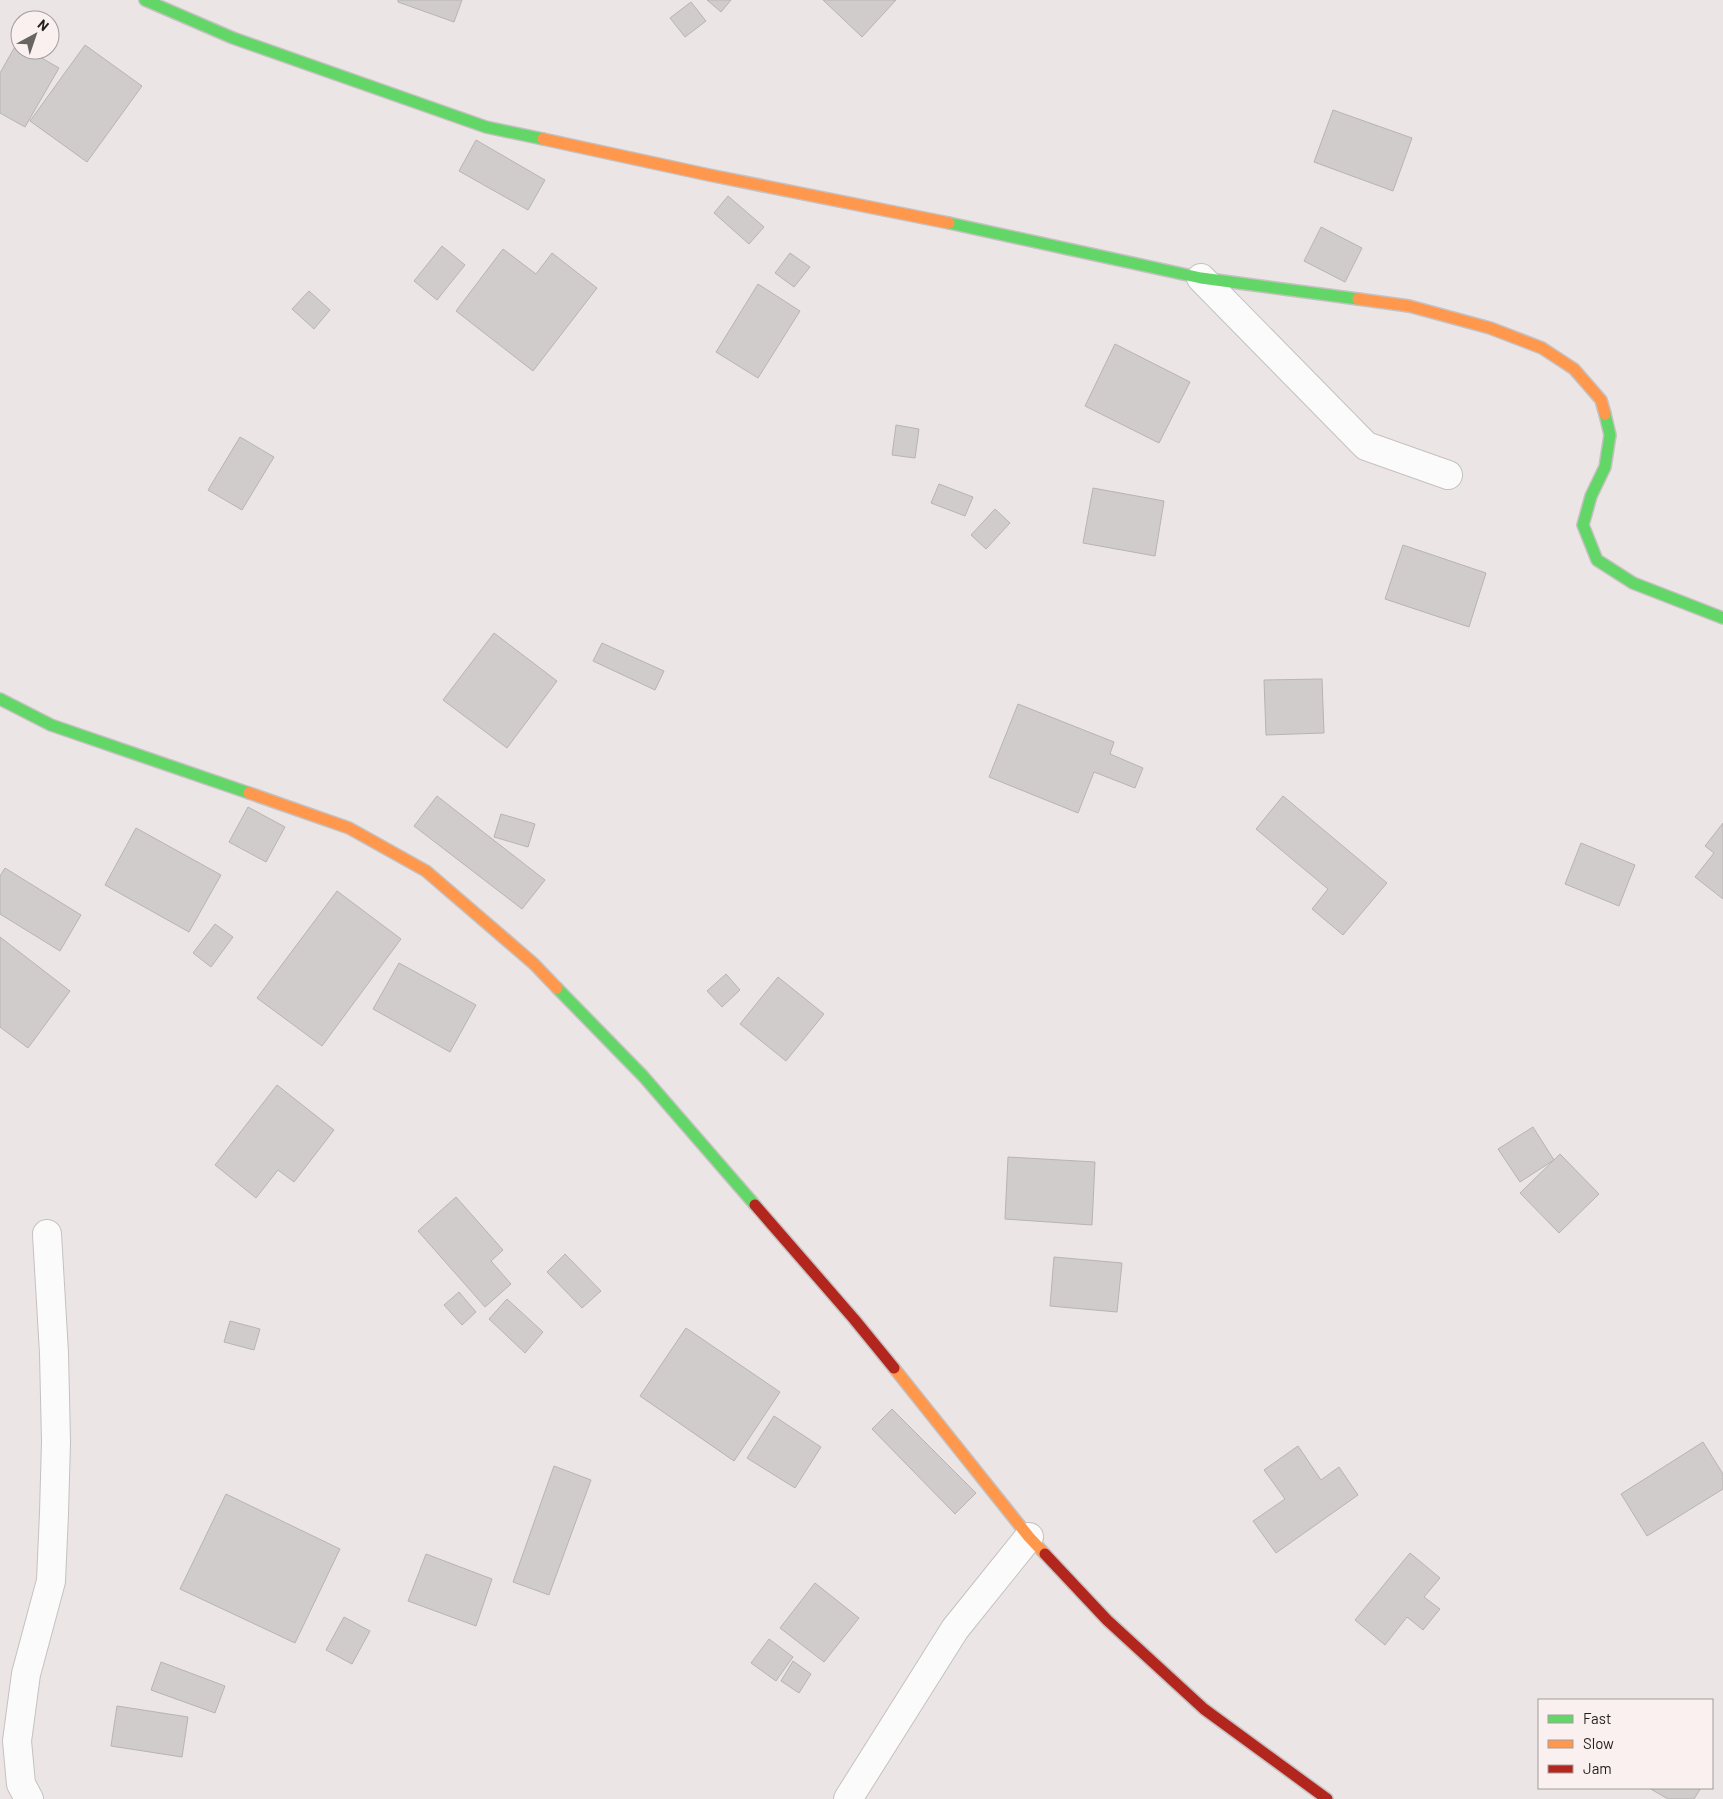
<svg xmlns="http://www.w3.org/2000/svg" width="1723" height="1799" viewBox="0 0 1723 1799" font-family="Barlow,sans-serif">
<rect width="100%" height="100%" fill="#ebe5e5"/>
<!-- building -->
<path fill="#d1cccc" stroke="#b8b4b4" d="M398,0H462L454,22L398,2Z
M707,0H731L721,12Z
M823,0H896L862,37Z
M691,2L706,21L685,37L670,18Z
M17,43L20,45V50H28L59,68L25,127L0,113V73Z
M85,45L142,86L87,162L30,121Z
M1333,110L1412,138L1393,191L1314,162Z
M476,140L545,180L528,210L459,171Z
M728,196L764,227L749,244L714,213Z
M1321,227L1362,248L1345,282L1304,261Z
M442,246L465,265L437,300L414,281Z
M503,249L536,274L552,253L597,288L533,371L456,311Z
M790,253L810,267L794,287L775,273Z
M758,284L800,311L758,378L716,352Z
M309,291L330,310L314,329L292,309Z
M1115,344L1190,382L1159,443L1085,406Z
M896,425L919,429L915,458L892,455Z
M240,437L274,457L242,510L208,490Z
M939,484L973,497L965,516L931,503Z
M1093,488L1164,501L1155,556L1083,543Z
M995,509L1010,523L986,549L971,535Z
M1403,545L1486,573L1469,627L1385,599Z
M494,633L557,681L507,748L443,700Z
M602,643L664,671L655,690L593,661Z
M1322,679L1324,733L1266,735L1264,680Z
M1018,704L1114,742L1110,754L1143,768L1135,788L1094,772L1078,813L989,777Z
M437,796L545,880L522,909L414,826Z
M1283,796L1387,883L1343,935L1312,909L1328,889L1256,829Z
M248,807L285,827L266,862L229,842Z
M501,814L535,824L528,847L494,837Z
M1723,823V899L1695,877L1714,853L1705,846Z
M136,828L221,875L189,932L105,885Z
M1581,843L1635,865L1619,906L1565,884Z
M5,868L81,915L60,951L0,914V876Z
M337,891L401,939L322,1046L257,998Z
M215,924L233,937L211,967L193,953Z
M0,937L70,991L28,1048L0,1027Z
M399,963L476,1005L450,1052L373,1009Z
M726,974L740,990L722,1007L707,991Z
M778,977L824,1014L786,1061L740,1024Z
M277,1085L334,1130L294,1182L278,1170L256,1198L215,1165Z
M1533,1127L1554,1160L1520,1182L1498,1149Z
M1560,1154L1599,1194L1559,1233L1520,1193Z
M1008,1157L1095,1162L1092,1225L1005,1219Z
M456,1197L503,1250L491,1261L511,1284L485,1307L418,1231Z
M565,1254L601,1291L582,1308L547,1272Z
M1054,1257L1122,1263L1117,1312L1050,1306Z
M459,1292L476,1312L462,1325L444,1305Z
M507,1299L543,1332L525,1353L489,1319Z
M230,1321L260,1329L254,1350L224,1342Z
M686,1328L780,1392L734,1461L640,1396Z
M892,1409L976,1493L955,1514L872,1429Z
M774,1416L821,1447L795,1488L747,1458Z
M1703,1442L1723,1474V1489L1647,1536L1621,1494Z
M1298,1446L1321,1480L1339,1467L1358,1495L1276,1553L1253,1521L1285,1499L1264,1470Z
M554,1466L591,1480L549,1595L513,1582Z
M226,1494L340,1549L295,1643L180,1589Z
M1410,1553L1440,1578L1424,1597L1440,1609L1423,1630L1407,1617L1385,1645L1355,1620Z
M426,1554L492,1579L476,1626L408,1601Z
M815,1583L859,1618L824,1662L780,1628Z
M344,1617L370,1631L352,1664L326,1650Z
M769,1639L793,1657L776,1681L751,1663Z
M793,1661L811,1674L799,1693L781,1681Z
M161,1662L225,1686L215,1713L151,1690Z
M117,1706L188,1717L182,1757L111,1746Z
M1649,1788H1701L1694,1799H1668Z"/>
<g fill="none" stroke-linecap="round" stroke-linejoin="round">
<!-- street casing -->
<g stroke="#c6c1c1" stroke-width="30">
<path id="street" d="M1201,278L1366,446L1448,475
M29,1799L21,1784L17,1741L26,1674L51,1581L54,1513L56,1442L54,1353L47,1234
M848,1799L955,1629L1029,1537"/>
</g>
<!-- fast casing -->
<g stroke="#c6c1c1" stroke-width="14">
<path id="fast" d="M145,0L233,38L486,127L543,139
M949,223L1201,278L1358,299
M1605,414L1610,435L1605,467L1591,496L1583,525L1597,560L1633,583L1723,618
M0,699L51,725L249,793
M557,988L643,1076L755,1205"/>
</g>
<!-- slow casing -->
<g stroke="#c6c1c1" stroke-width="14">
<path id="slow" d="M543,139L709,175L949,223
M1358,299L1409,306L1490,328L1542,348L1574,369L1601,400L1605,414
M249,793L349,828L426,871L534,964L557,988
M894,1368L1029,1537L1045,1554"/>
</g>
<!-- jam casing -->
<g stroke="#c6c1c1" stroke-width="14">
<path id="jam" d="M755,1205L854,1319L894,1368
M1045,1554L1107,1620L1204,1709L1327,1799"/>
</g>
<!-- street -->
<use href="#street" stroke="#fcfbfb" stroke-width="28"/>
<!-- fast -->
<use href="#fast" stroke="#63d668" stroke-width="11"/>
<!-- slow -->
<use href="#slow" stroke="#ff974d" stroke-width="11"/>
<!-- jam -->
<use href="#jam" stroke="#b3261e" stroke-width="11"/>
</g>
<!-- legend -->
<rect x="1538" y="1699" width="175" height="90" fill="#faf0f0" stroke="#a49c9c"/>
<rect x="1548" y="1715" width="25" height="8" fill="#63d668" stroke="#a49c9c"/>
<text x="1583" y="1724" font-size="15" fill="#221e1e">Fast</text>
<rect x="1548" y="1740" width="25" height="8" fill="#ff974d" stroke="#a49c9c"/>
<text x="1583" y="1749" font-size="15" fill="#221e1e">Slow</text>
<rect x="1548" y="1765" width="25" height="8" fill="#b3261e" stroke="#a49c9c"/>
<text x="1583" y="1774" font-size="15" fill="#221e1e">Jam</text>
<!-- north arrow -->
<g transform="translate(35 35) rotate(40)"><circle r="24" fill="#faf0f0" stroke="#a49c9c"/>
<path d="M0-4L9 19L0 12L-9 19Z" fill="#686464"/>
<text y="-8" font-size="14" font-weight="bold" text-anchor="middle" fill="#221e1e">N</text>
</g>
</svg>
